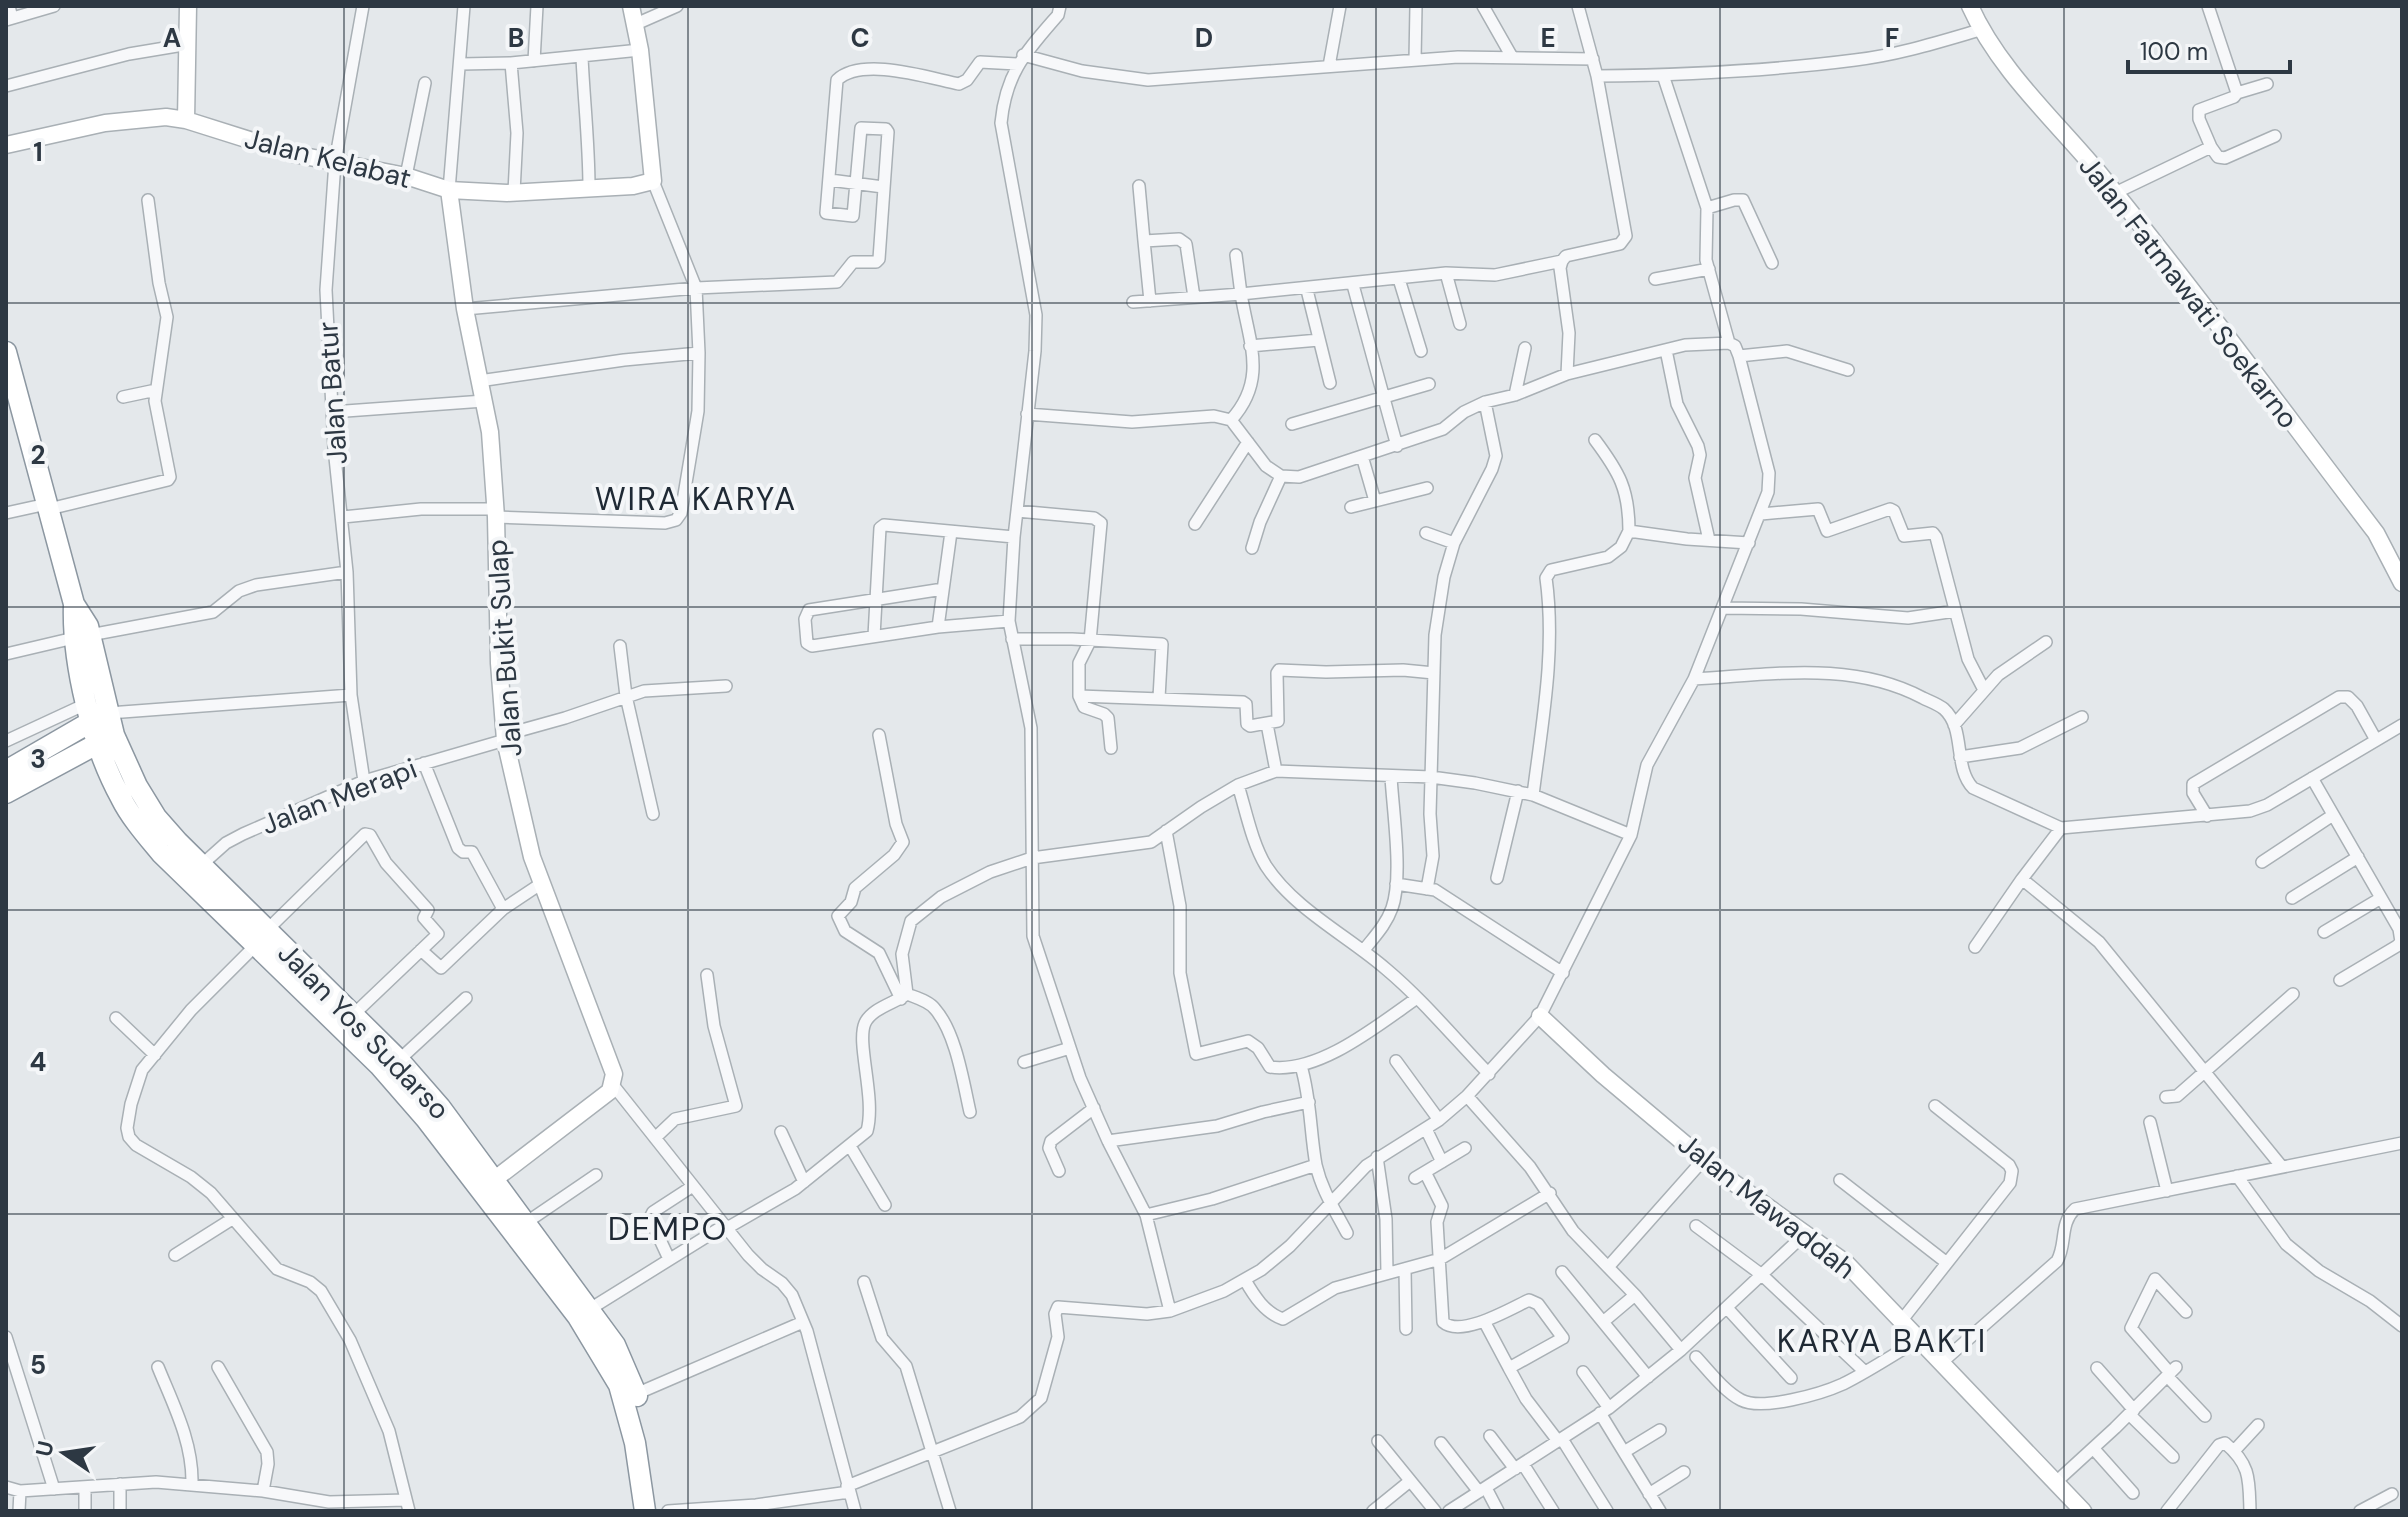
<svg xmlns="http://www.w3.org/2000/svg" width="2408" height="1517" viewBox="0 0 2408 1517" font-family="'DM Sans',sans-serif">
<rect width="100%" height="100%" fill="#e4e8eb"/>
<g fill="none" stroke-linecap="round" stroke-linejoin="round">
<!-- street casing -->
<g stroke="#a9b0b5" stroke-width="14">
<path id="street" d="M9,6L12,18
M363,6L335,162L326,290L334,448L347,572L351,695L364,781
M1060,6L1058,15C1026,52 1006,72 1001,123L1036,315L1035,351L1014,537L1009,621L1031,728L1033,936L1080,1078L1108,1141L1146,1215L1170,1311
M1483,6L1512,57
M6,20L54,6
M636,24L677,6
M1023,55L1082,71L1148,80L1458,57L1593,59
M582,57C584,101 589,144 589,188
M1415,60L1416,6
M534,61L537,6
M511,63L517,133L514,192
M461,64L511,63L640,50
M1329,66L1340,6
M1597,76C1682,75 1770,71 1855,60C1898,55 1939,42 1980,30
M6,86L129,54L189,44
M2237,93L2267,84
M2211,147L2218,157L2225,158L2275,136
M406,176L425,83
M830,180L883,187
M1139,186L1144,241
M449,190L464,6
M2115,193L2211,147L2199,119V110L2234,97L2237,93L2208,6
M1707,208L1734,200H1743L1772,263
M1562,261L1560,268L1569,333L1567,374
M1446,273L1460,324
M1399,279L1421,351
M1655,279L1709,269
M1353,285L1397,446
M1307,290L1330,383
M1150,301L1144,241L1179,239L1186,244L1194,297
M1133,302L1241,294L1236,255
M465,309L696,288L837,282L853,262H876L879,259L888,132L886,129L861,128L853,216L826,213L837,80C862,56 929,78 959,84L967,80L980,62L1017,64
M1250,346L1319,340
M1666,350L1677,404L1698,446L1700,455L1695,478L1709,540
M1739,356L1787,351L1848,370
M479,381L624,360L699,353
M1515,395L1525,348
M123,397L156,390
M332,412L484,401
M1027,414L1132,422L1214,416L1231,420L1266,466L1281,476L1299,477L1443,429L1464,412L1485,402L1515,395L1567,374L1685,345L1729,343
M1231,420C1268,379 1249,343 1241,294L1446,273L1495,275L1562,261L1566,256L1620,244L1626,236L1597,76L1578,6
M1292,424L1429,384
M1595,440C1619,472 1629,489 1629,531
M1362,456L1375,501
M1351,507L1427,488
M49,509L168,480L170,477L155,401L167,317L159,283L148,200
M1017,511L1094,518L1101,523L1090,641L1079,663V696L1243,702L1246,704L1247,724L1250,726L1278,721L1277,673L1279,670L1326,672L1403,670L1434,673
M6,513L47,504
M1761,514L1818,509L1827,531L1890,509L1894,511L1904,536L1933,533L1936,537L1968,659L1984,690
M343,517L421,509H495
M496,517L665,523L676,520L681,513L698,411L699,353L696,288L653,181
M1195,524L1248,442
M1426,533L1454,543
M1252,548L1260,522L1281,476
M943,589L809,610L805,619L807,643L812,646L938,627L1009,621
M1722,608L1801,609L1908,618L1955,611
M938,627L951,532
M90,635L213,612L239,591L256,585L347,572
M874,636L880,528L884,525L1014,537
M1012,639H1072L1162,644L1159,698
M620,646L626,696L653,814
M6,654L74,638
M1694,679C1770,675 1852,660 1923,698C1929,701 1938,704 1944,709C1966,729 1953,767 1973,788L2061,828L2250,811L2267,805L2402,725
M1079,696L1084,707L1104,714L1108,718L1111,748
M109,713L351,695
M1267,724L1276,771
M1954,725L1998,675L2046,642
M504,735L565,718L644,691L726,686
M879,735L896,824L903,842L894,855L855,888L851,902L838,916L845,931L879,953L901,999
M6,741L88,703
M1960,757L2020,748L2082,717
M424,763L458,848L463,852H472L503,909
M2312,778L2399,929L2401,942L2397,946L2340,980
M1238,785C1246,811 1252,843 1266,866C1294,909 1348,936 1386,969C1423,1000 1455,1039 1489,1074
M1533,795C1542,723 1556,651 1546,578L1551,570L1608,557L1621,547L1629,531L1687,539L1749,543
M2207,816L2193,793V784L2339,697H2348L2357,706L2376,740
M1166,831L1180,906V973L1196,1054L1248,1041L1258,1048L1270,1067C1319,1074 1378,1025 1417,998
M2262,862L2333,815
M198,868L226,843L243,834L364,781L505,740
M1497,878L1518,791
M2022,879L2099,942L2282,1167
M1396,884L1435,890L1563,973
M1427,889L1433,856L1430,814L1435,635L1444,577L1454,543L1492,469L1496,456L1485,402
M2292,898L2358,857
M267,930L365,834L370,835L386,863L428,910L424,918L438,934L353,1015
M2324,932L2381,898
M255,946L191,1010L142,1070L131,1104L127,1128L129,1137L136,1145L191,1177L211,1193L277,1269L310,1282L321,1291L350,1340L389,1431L409,1511
M1975,947L2022,879L2061,828
M421,950L441,968L503,909L542,883
M1364,950C1374,937 1386,925 1392,908C1403,877 1393,812 1391,777
M907,994L902,954L911,921L941,897L990,872L1032,858L1151,842L1201,807L1238,785L1276,771L1431,777L1475,783L1533,795L1631,835
M907,994C917,998 929,1001 935,1009C956,1033 963,1081 970,1112
M116,1018L155,1055
M399,1060L466,998
M1396,1061L1439,1120
M1024,1062L1070,1048
M1301,1066C1311,1099 1310,1132 1316,1165C1322,1191 1335,1210 1347,1233
M613,1085L748,1255L762,1269L782,1283L792,1295L807,1331L855,1511
M1467,1096L1530,1167L1573,1231L1635,1295L1681,1350
M2166,1097L2177,1096L2293,994
M2150,1122L2167,1191
M1426,1129L1442,1162
M781,1132L804,1182
M655,1138L675,1119L736,1106L714,1026L707,975
M1108,1141L1217,1126L1263,1112L1309,1102
M850,1146L885,1205
M1377,1157L1386,1219L1387,1273
M1059,1171L1049,1148L1051,1141L1094,1108
M1425,1172L1442,1206L1437,1222L1443,1322C1461,1338 1510,1309 1529,1300L1538,1304L1563,1338L1509,1368L1526,1399L1558,1441
M2237,1176L2286,1244L2319,1271L2370,1301L2402,1326
M1415,1178L1465,1148
M1840,1180L1947,1263
M1146,1215L1212,1199L1316,1165
M527,1222L596,1175
M1696,1226L1762,1275L1864,1371
M727,1228L795,1189L867,1131C876,1098 856,1043 865,1023C872,1008 895,1003 907,994
M175,1255L232,1219
M669,1259L650,1218L653,1212L693,1186
M1609,1266L1704,1159
M1405,1269L1406,1329
M1562,1272L1603,1322L1635,1295
M1245,1280C1254,1296 1265,1313 1283,1319L1335,1288L1440,1259L1550,1193
M864,1282L882,1338L906,1366L950,1511
M1727,1308L1791,1378
M590,1309L725,1225
M1902,1320L2010,1183L2012,1171L2009,1165L1935,1106
M1484,1321L1509,1368
M1603,1322L1648,1377
M6,1337L54,1489
M1696,1357C1709,1371 1724,1391 1741,1400C1762,1411 1821,1394 1843,1384C1869,1371 1893,1355 1918,1340
M1941,1363L2057,1261C2067,1244 2059,1224 2075,1209L2402,1143
M158,1367C173,1404 193,1442 192,1484
M218,1367L267,1452L268,1464L263,1491
M2097,1368L2134,1410
M1583,1372L1609,1408
M2170,1373L2131,1328L2155,1279L2186,1312
M2167,1376L2205,1416
M636,1394L803,1322
M1600,1413L1660,1511
M2129,1414L2173,1457
M1490,1436L1515,1469
M1562,1439L1607,1511
M1378,1441L1435,1511
M1441,1443L1479,1492
M2093,1448L2133,1493
M2234,1451L2258,1425
M1624,1452L1660,1430
M1523,1464L1553,1511
M2056,1482L2115,1428L2176,1367
M120,1484V1511
M847,1486L1020,1417L1041,1398L1058,1337L1055,1314L1058,1307L1147,1314L1170,1311L1224,1291L1261,1270L1290,1246L1366,1166L1439,1120L1467,1096L1540,1016L1631,835L1647,765L1694,679L1768,492L1769,473L1739,356L1735,346L1729,343L1706,260L1707,208L1663,75
M6,1487L20,1491L156,1482L263,1491L329,1502L406,1500
M1486,1488L1498,1511
M1649,1494L1684,1472
M19,1511L20,1491
M85,1511V1488
M668,1511L756,1505L849,1492
M1373,1511L1410,1481
M1449,1511L1609,1408L1681,1350L1806,1233
M2167,1511L2219,1445L2225,1443C2251,1465 2249,1480 2250,1511
M2360,1511L2392,1494"/>
</g>
<!-- secondary casing -->
<g stroke="#a9b0b5" stroke-width="19">
<path id="secondary" d="M1970,6C1999,71 2058,123 2103,178C2197,293 2285,414 2376,533L2402,583
M186,120L188,6
M6,145L105,123L166,117L186,120L294,154L406,176L449,190L507,193L633,186L653,181L640,50L631,6
M449,190L465,309L490,432L496,517L499,663L505,740L532,857L614,1074L610,1091L495,1179
M1540,1016L1603,1075L1716,1170L1846,1263L2083,1511"/>
</g>
<!-- highway casing -->
<g stroke="#8c97a1" stroke-width="23">
<path id="highway" d="M6,352L74,604C72,664 92,745 121,798C131,818 147,836 161,853L379,1065L426,1119L578,1317L619,1385L635,1443L645,1511
M74,604L88,626L114,735L137,786L156,817L178,842L399,1060L440,1107L615,1345L637,1396
M6,771L101,716
M6,793L108,738"/>
</g>
<!-- street -->
<use href="#street" stroke="#f7f8fa" stroke-width="11"/>
<!-- secondary -->
<use href="#secondary" stroke="#fff" stroke-width="16"/>
<!-- highway -->
<use href="#highway" stroke="#fff" stroke-width="20"/>
</g>
<!-- grid -->
<path fill="none" stroke="#2d3843" stroke-width="2" stroke-opacity="0.55" d="M344,6V1511M688,6V1511M1032,6V1511M1376,6V1511M1720,6V1511M2064,6V1511M6,303H2402M6,607H2402M6,910H2402M6,1214H2402"/>
<g text-anchor="middle" stroke-width="8" stroke-linejoin="round" paint-order="stroke">
<!-- street labels -->
<g font-size="28" fill="#2d3843" stroke="#f4f6f8">
<text transform="translate(328 158) rotate(14)" y="10">Jalan Kelabat</text>
<text transform="translate(2189 292) rotate(52)" y="10">Jalan Fatmawati Soekarno</text>
<text transform="translate(332 393) rotate(-94)" y="10">Jalan Batur</text>
<text transform="translate(504 648) rotate(-94)" y="10">Jalan Bukit Sulap</text>
<text transform="translate(339 796) rotate(-21)" y="10">Jalan Merapi</text>
<text transform="translate(364 1031) rotate(46)" y="10">Jalan Yos Sudarso</text>
<text transform="translate(1767 1206) rotate(38)" y="10">Jalan Mawaddah</text>
</g>
<!-- quarter labels -->
<g font-size="32" letter-spacing="2" fill="#1f2934" stroke="#f4f6f8">
<text x="696" y="510">WIRA KARYA</text>
<text x="668" y="1240">DEMPO</text>
<text x="1882" y="1352">KARYA BAKTI</text>
</g>
</g>
<g font-size="26" text-anchor="middle" font-weight="bold" fill="#2d3843" stroke="#f4f6f8" stroke-width="8" stroke-linejoin="round" paint-order="stroke">
<text x="172" y="47">A</text>
<text x="516" y="47">B</text>
<text x="860" y="47">C</text>
<text x="1204" y="47">D</text>
<text x="1548" y="47">E</text>
<text x="1892" y="47">F</text>
<text x="38" y="161">1</text>
<text x="38" y="464">2</text>
<text x="38" y="768">3</text>
<text x="38" y="1071">4</text>
<text x="38" y="1374">5</text>
</g>
<!-- border -->
<rect width="2408" height="1517" fill="none" stroke="#2d3843" stroke-width="16"/>
<!-- north arrow -->
<g transform="translate(64 1453) rotate(283)" stroke="#f4f6f8" stroke-width="6" paint-order="stroke">
<path d="M0-6L14 30L0 20L-14 30Z" fill="#2d3843"/>
<text y="-12" font-size="22" font-weight="bold" text-anchor="middle" fill="#2d3843">U</text>
</g>
<!-- scale -->
<path d="M2128 60v12h162v-12" fill="none" stroke="#2d3843" stroke-width="4"/>
<text x="2140" y="60" font-size="24" fill="#2d3843" stroke="#f4f6f8" stroke-width="6" paint-order="stroke">100 m</text>
</svg>
